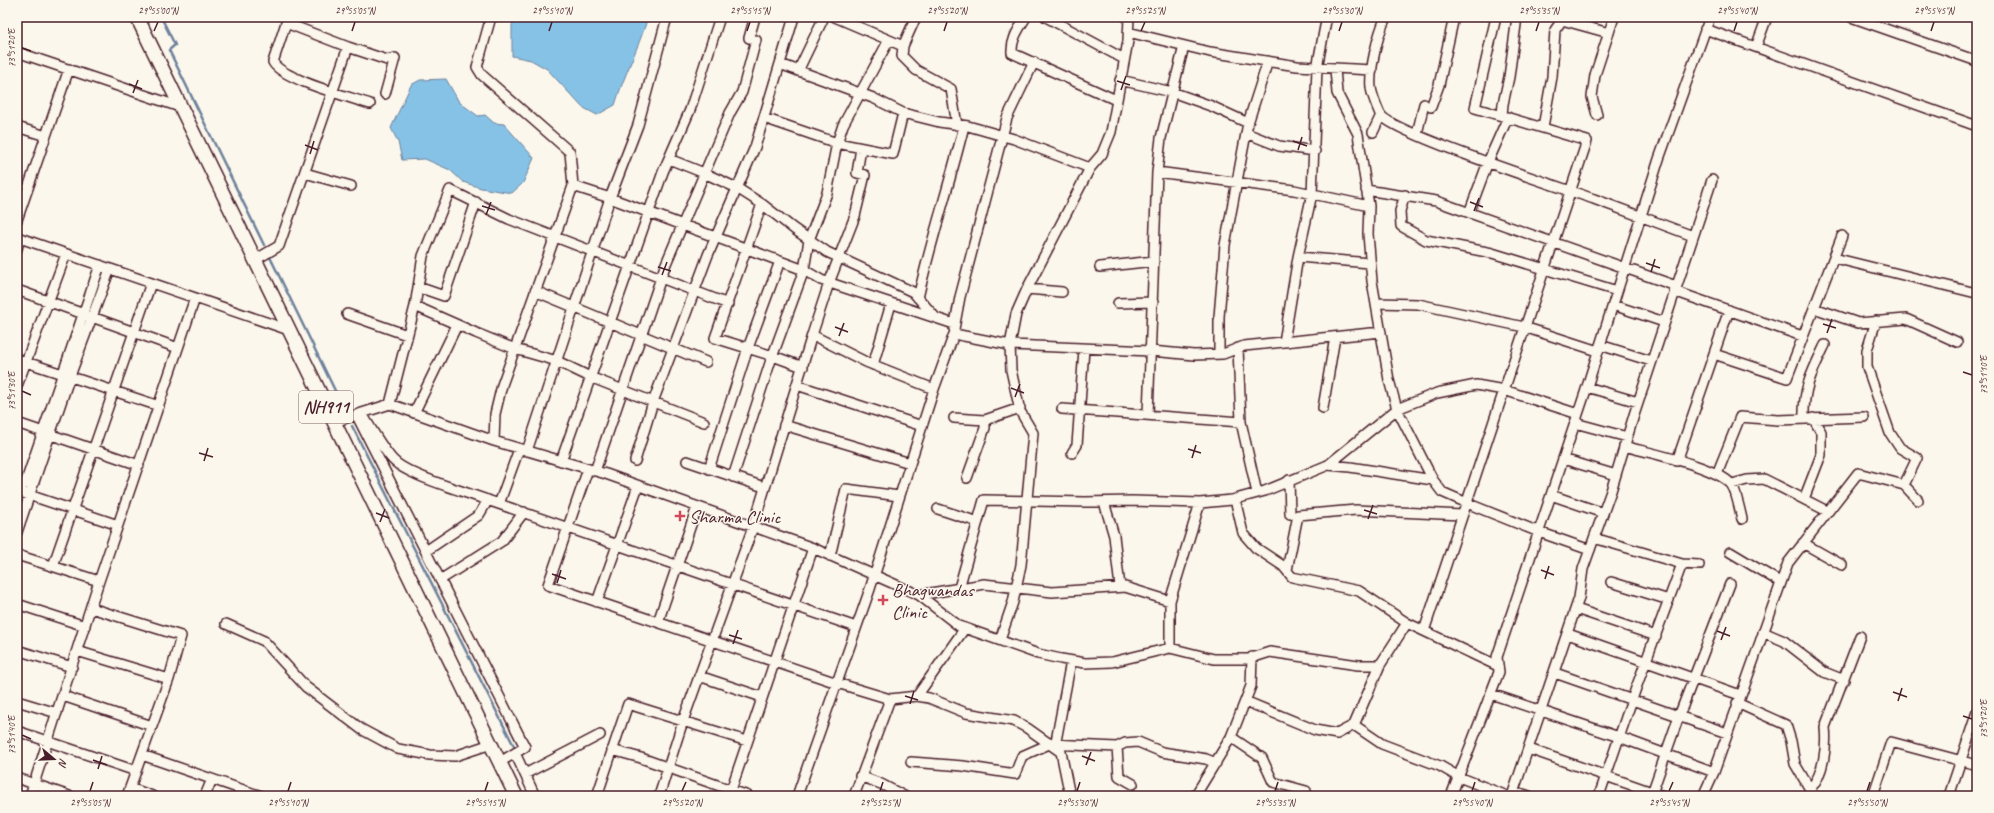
<svg xmlns="http://www.w3.org/2000/svg" width="1994" height="813" viewBox="0 0 1994 813" font-family="Caveat,sans-serif">
<rect width="100%" height="100%" fill="#fbf7ec"/>
<filter id="ink" filterUnits="userSpaceOnUse"><feTurbulence type="fractalNoise" baseFrequency=".025" numOctaves="2"/><feDisplacementMap in="SourceGraphic" scale="8" xChannelSelector="R" yChannelSelector="G"/><feConvolveMatrix kernelMatrix="1 2 1 2 8 2 1 2 1" color-interpolation-filters="sRGB"/></filter>
<g filter="url(#ink)">
<!-- water -->
<path fill="#86c2e6" stroke="#6e819b" d="M515,17H648C639,47 624,75 615,105L597,115L582,107L547,69L531,60L512,56V25Z
M446,79L459,102L478,116L485,115L494,123L504,124L534,158L523,183L512,193L481,188L463,182L450,170L425,159L402,160L398,142L391,128L411,85L420,80Z"/>
<g fill="none" stroke-linecap="round" stroke-linejoin="round">
<!-- stream -->
<path stroke="#6e819b" stroke-width="2.5" d="M161,17L175,45L169,50L264,245
M269,255L342,405
M352,426L516,750"/>
<!-- minor casing -->
<g stroke="#4a1f2b" stroke-width="12">
<path id="minor" d="M491,17L477,67L482,75L570,152L573,186
M835,17L903,46L916,17
M1026,17C1019,29 1011,39 1012,53L1116,100
M1046,17L1124,59
M1386,17C1378,34 1369,70 1371,88C1372,95 1377,107 1380,114C1391,133 1563,188 1594,199C1627,211 1660,224 1693,236
M1562,17V20L1609,33
M1851,17L1977,61
M1705,29L1977,126
M1128,32L1210,52L1297,66L1372,70
M749,38L755,17
M889,40L843,125L837,143L827,193L809,240L804,270L821,280L954,324
M903,46L902,56L916,70L951,89L957,125
M348,47L286,23L273,62C281,79 350,97 370,104
M1756,47L1767,17
M17,52L180,107
M780,64L873,98L903,113L939,122L968,126L1014,139L1090,168
M1335,69L1337,93L1358,134L1369,206L1368,234L1372,281L1389,380L1397,409L1433,480
M798,71L824,17
M1120,80L1172,92L1211,106L1248,123
M1431,107L1439,85L1454,17
M1502,115L1503,104L1509,77L1517,17
M1597,115L1592,97L1595,75L1614,17
M764,118L837,143L893,154L903,113
M17,127L46,136
M1543,127L1552,77L1555,30L1562,20
M1373,132L1381,115
M1246,133L1279,146L1315,151
M1417,134L1424,104
M669,159L704,173L737,188L762,204L794,229L827,252L913,292L935,317
M1157,172L1294,190L1369,206
M305,173L351,186
M1366,190L1436,201L1676,286
M1405,195L1400,211L1401,226L1426,240L1492,253L1617,291
M762,204L715,338L773,356L803,367
M1469,213L1488,162L1508,117
M17,220L69,69
M17,237L289,330
M17,249L20,238
M1298,257L1312,194L1317,68L1326,21L1329,17
M1834,258L1976,293
M255,260L279,246L348,47L387,60L395,58L385,94
M1100,267L1154,261
M418,287L444,296L476,202
M1027,289L1062,292
M17,290L178,348
M535,291L706,362
M1674,291L1802,336
M918,298C931,240 950,183 964,126
M1118,303L1153,302
M1376,303L1418,304L1524,327L1598,351
M1613,305L1664,322
M415,306L476,333L515,349L557,361L590,377L704,422
M1814,308L1858,323L1906,319L1957,342
M347,314L407,335
M1876,321L1867,350V367L1890,433L1900,448L1917,458L1904,485
M954,329L960,297L1007,118L1034,62
M812,335L829,283L855,216L865,175L857,173L861,148
M1284,342L1298,257L1370,263
M1600,345L1651,361
M1238,348L1241,422L1257,493
M1219,354V317L1225,245L1248,123L1268,61
M1714,354L1787,378L1842,236
M17,359L159,406
M873,365L891,304
M797,385L922,426
M17,386L66,254
M1587,387L1638,402
M390,404L415,306L423,256L450,190L509,219L728,304
M1323,408L1335,337
M1062,409L1241,422
M414,413L457,325
M362,414C372,429 381,447 393,460C405,473 444,485 461,491L856,627
M1148,415L1157,172L1161,138L1184,46
M358,418L525,747L500,762
M954,418L985,420
M1804,419C1803,388 1812,372 1825,345
M334,422L390,404L494,441L606,474L813,548L919,595L959,626L1038,654L1061,659L1085,663L1112,662L1170,648L1214,659H1248L1270,652L1358,665H1380L1407,623
M17,423L139,465
M1575,423L1627,437
M784,425L910,463
M494,441L495,414L502,385L573,186L610,198L804,270L770,363L733,477
M1624,446C1649,453 1715,466 1731,484C1736,490 1740,511 1742,519
M527,451L610,198L638,125L667,17
M1072,453L1077,445L1084,349
M1563,459L1616,475
M561,461L663,172L690,110L720,17
M635,461L653,402L708,255L755,147L794,17
M687,461L764,487
M1677,461L1729,310
M1328,465L1397,409L1437,393L1476,385L1504,390L1578,414
M588,469L548,585L837,683L890,699L917,696L929,698L966,713L1014,721L1027,728L1061,752L1070,796
M709,469L748,348L780,261
M595,471L665,266L730,113L742,92L756,40
M1717,474L1740,417L1778,420L1864,417
M967,478L985,428V420L1020,408
M1289,480L1290,514
M1732,484L1747,480L1764,479L1827,511
M22,493V485L25,484L100,265
M23,493L118,525
M1551,495L1603,513
M1235,499L1243,533L1256,548L1283,566L1292,577L1359,591L1407,623L1498,666
M1804,499L1821,455V432L1813,418
M1104,502L1114,536L1120,587
M499,504L519,449
M938,509L978,522
M17,532L70,376L110,269
M1594,538L1682,564L1699,565
M1803,543L1842,565
M426,551L479,515L488,500
M1730,552L1780,582
M17,555L99,581
M830,556L846,489L899,496
M53,566L151,283
M1287,570L1298,515L1356,510L1462,515
M440,580L502,541L524,512
M1611,582L1669,600
M959,588L984,500L1085,502L1132,501L1200,503L1232,500L1265,491L1328,465L1350,467L1433,480L1442,492L1474,506L1539,532L1590,550
M919,595L984,584L1052,592L1125,587L1170,601
M597,602L638,486
M17,604L85,626
M91,608L181,636L169,679L127,796
M1576,609L1656,636
M658,622L697,507
M226,624L264,641L306,687L361,729L398,749L430,755L455,756L491,744
M1424,631L1587,141L1475,108L1496,17
M1763,632L1784,641L1824,672L1844,680
M1568,634L1740,695
M1000,640L1013,602L1021,565L1033,433L1020,411L1011,370L1010,345L1016,314L1027,289L1090,168L1102,154L1111,132L1128,41L1129,17
M1170,648V601L1200,503
M17,650L72,667
M77,651L169,679
M1555,673L1727,733
M699,676L762,697
M1491,694L1619,737L1714,772
M63,696L152,726
M917,696L965,628
M17,701L57,713
M1245,701L1315,730L1337,734L1354,725L1380,665
M1737,703L1786,725L1791,741L1795,764L1814,796
M1354,725L1382,744L1440,766L1459,777L1507,796L1523,794L1529,796
M17,731L136,771
M1231,737L1262,758L1273,782L1306,791L1305,796
M1051,744L1117,747L1119,776L1133,784
M1117,747L1125,743L1138,742L1162,752L1206,759L1216,763
M1529,749L1663,796
M612,750L641,758L748,796
M515,753L535,796
M142,755L261,796
M911,762L963,766L1015,774L1022,756L1056,741L1071,661
M525,774L600,735
M860,776L881,784L904,796
M17,778L69,796
M130,788L152,796
M1810,789C1824,774 1827,747 1825,727L1860,636
M30,796L99,581L195,298
M205,796L212,779
M597,796L628,704L747,741
M659,796L683,721L753,527L812,335L866,362L934,389
M729,796L813,548
M797,796L870,589L934,389L954,334L1010,345L1151,351L1194,355L1223,354L1244,346L1381,332
M854,796L890,699
M1195,796L1231,737L1251,686L1252,657
M1451,796L1499,672L1497,657L1585,393L1659,159L1710,17
M1512,796L1579,598L1583,569L1611,491L1634,415L1712,180
M1599,796L1636,688L1682,564
M1651,796L1679,716L1730,584
M1703,796L1714,772L1788,563L1858,473L1904,485L1918,500
M1873,796L1891,742L1977,765
M1949,796L1977,712"/>
</g>
<!-- highway casing -->
<g stroke="#4a1f2b" stroke-width="16">
<path id="highway" d="M137,17L516,796"/>
</g>
<!-- minor -->
<use href="#minor" stroke="#fbf7ec" stroke-width="9"/>
<!-- highway -->
<use href="#highway" stroke="#fbf7ec" stroke-width="13"/>
</g>
</g>
<!-- ticks -->
<path fill="none" stroke="#4a1f2b" stroke-width="1.5" d="M154,31L158,22M352,31L355,22M549,31L552,22M747,31L750,22M944,31L947,22M1141,31L1145,22M1339,31L1342,22M1536,31L1539,22M1734,31L1737,22M1931,31L1934,22M22,48L31,51M1117,81L1130,85M129,84L142,89M1121,90L1126,76M133,93L138,80M1293,141L1307,146M305,145L318,150M1298,150L1302,137M310,154L314,141M1470,202L1483,207M482,206L495,210M1474,211L1479,198M486,215L491,202M1646,263L1660,268M658,267L671,271M1651,272L1655,259M662,275L667,262M1823,324L1836,328M835,327L848,332M1827,333L1832,319M839,336L844,323M1963,372L1972,375M1011,388L1024,393M22,391L31,395M1015,397L1020,384M1188,449L1201,453M199,453L213,457M1192,458L1196,445M204,461L208,448M1364,510L1377,514M376,513L389,518M1368,519L1373,505M380,522L385,509M1541,570L1554,575M552,574L566,579M1545,579L1549,566M557,583L561,570M1717,631L1730,636M729,635L742,639M1721,640L1726,627M733,644L738,630M1893,692L1907,697M905,696L918,700M1898,701L1902,688M910,704L914,691M1963,716L1972,719M22,735L31,739M1082,756L1095,761M93,760L107,765M1086,765L1091,752M98,769L102,756M90,791L93,782M288,791L291,782M485,791L488,782M682,791L686,782M880,791L883,782M1077,791L1080,782M1275,791L1278,782M1472,791L1475,782M1669,791L1673,782M1867,791L1870,782"/>
<!-- markers -->
<g fill="#d1495b" stroke="#fbf7ec" stroke-width="1.5">
<path d="M678 510h4v4h4v4h-4v4h-4v-4h-4v-4h4z"/>
<path d="M881 594h4v4h4v4h-4v4h-4v-4h-4v-4h4z"/>
</g>
<g text-anchor="middle" stroke-width="3" stroke-linejoin="round" paint-order="stroke">
<!-- shield labels -->
<rect fill="#fbf7ec" stroke="#7f6065" stroke-width="1" x="299" y="391" width="54" height="32" rx="3"/>
<g font-size="18" font-weight="bold" fill="#4a1f2b">
<text x="326" y="413">NH911</text>
</g>
<!-- poi labels -->
<g font-size="19" fill="#4a1f2b" stroke="#fbf7ec" text-anchor="start">
<text x="689" y="523">Sharma Clinic</text>
<text x="892" y="596">Bhagwandas<tspan x="892" dy="22">Clinic</tspan></text>
</g>
</g>
<!-- margin -->
<rect width="1994" height="813" fill="none" stroke="#fbf7ec" stroke-width="44"/>
<!-- north arrow -->
<g transform="translate(54 759) rotate(109)" stroke="#fbf7ec" stroke-width="3" paint-order="stroke">
<path d="M0-3L7 15L0 10L-7 15Z" fill="#4a1f2b"/>
<text y="-6" font-size="11" font-weight="bold" text-anchor="middle" fill="#4a1f2b">N</text>
</g>
<rect x="22" y="22" width="1950" height="769" fill="none" stroke="#4a1f2b" stroke-width="1.5"/>
<g font-size="10" text-anchor="middle" fill="#4a1f2b">
<text x="158" y="14">29°55'00"N</text>
<text x="355" y="14">29°55'05"N</text>
<text x="552" y="14">29°55'10"N</text>
<text x="750" y="14">29°55'15"N</text>
<text x="947" y="14">29°55'20"N</text>
<text x="1145" y="14">29°55'25"N</text>
<text x="1342" y="14">29°55'30"N</text>
<text x="1539" y="14">29°55'35"N</text>
<text x="1737" y="14">29°55'40"N</text>
<text x="1934" y="14">29°55'45"N</text>
<text transform="translate(11 48) rotate(-90)" y="4">73°51'20"E</text>
<text transform="translate(1983 375) rotate(-90)" y="4">73°51'10"E</text>
<text transform="translate(11 391) rotate(-90)" y="4">73°51'30"E</text>
<text transform="translate(1983 719) rotate(-90)" y="4">73°51'20"E</text>
<text transform="translate(11 735) rotate(-90)" y="4">73°51'40"E</text>
<text x="90" y="806">29°55'05"N</text>
<text x="288" y="806">29°55'10"N</text>
<text x="485" y="806">29°55'15"N</text>
<text x="682" y="806">29°55'20"N</text>
<text x="880" y="806">29°55'25"N</text>
<text x="1077" y="806">29°55'30"N</text>
<text x="1275" y="806">29°55'35"N</text>
<text x="1472" y="806">29°55'40"N</text>
<text x="1669" y="806">29°55'45"N</text>
<text x="1867" y="806">29°55'50"N</text>
</g>
</svg>
